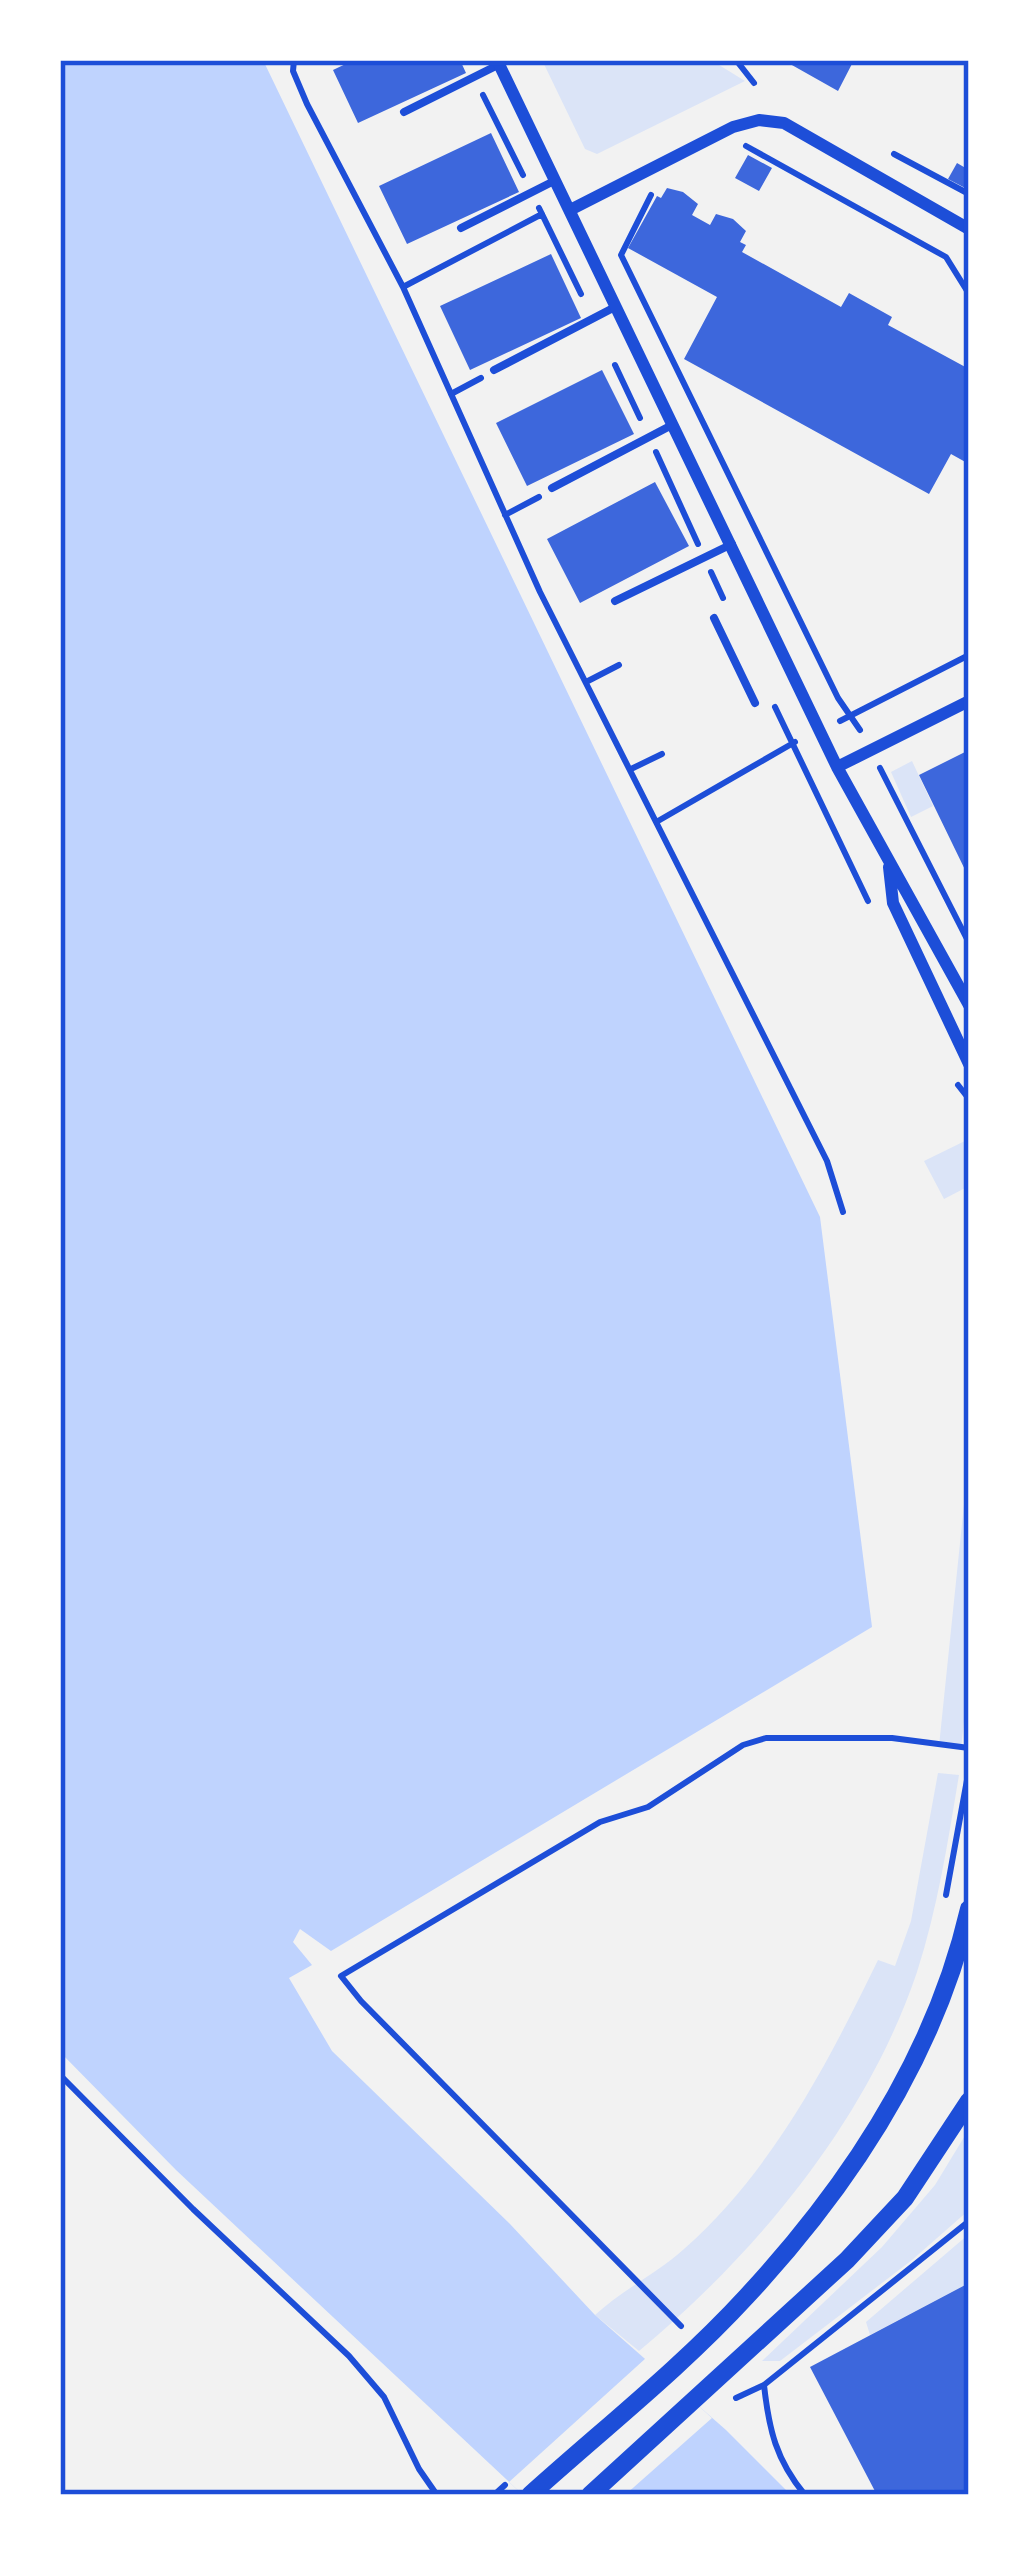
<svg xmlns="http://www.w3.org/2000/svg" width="1029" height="2555" viewBox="0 0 1029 2555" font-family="'Fira Sans',sans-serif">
<rect width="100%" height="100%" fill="#f2f2f2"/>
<!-- green -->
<path fill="#dbe4f7" d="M542,60H711L745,81L597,154L585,149Z
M912,761L933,806L911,817L891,772Z
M969,1139V1186L944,1199L924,1161Z
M969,1456V1676L961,1749L939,1746Z
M938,1773L959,1775C948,1841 938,1907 917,1972C867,2120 758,2252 639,2351L595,2315C622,2290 656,2274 684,2249C772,2171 827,2065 878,1960L895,1966L911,1921Z
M969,2129V2210L912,2260L780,2361H762L882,2247L935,2185Z
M969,2234V2283L870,2335L866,2322Z"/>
<!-- water -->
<path fill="#bfd3fe" d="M60,60H263L820,1217L872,1627L331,1951L300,1929L293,1942L312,1965L289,1978L332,2051L510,2224L595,2315L726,2430L791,2495H523L176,2170L60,2052Z"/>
<!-- pier -->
<path fill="#f2f2f2" d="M646,2358L712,2418L625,2495H523L509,2482Z"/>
<!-- building -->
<path fill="#3d67dc" d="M354,60H460L466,73L358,123L333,70Z
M783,60H854L838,91Z
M491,133L519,192L407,244L379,186Z
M748,155L772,168L759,191L735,178Z
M957,163L969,170V190L948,179Z
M667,188L683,192L698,204L692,215L710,225L716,214L733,219L746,231L740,242L746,245L742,252L841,307L849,293L892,317L888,325L969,369V464L951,454L929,494L684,359L717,297L628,248L657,196L661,198Z
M551,254L581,318L470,370L440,306Z
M602,370L634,434L527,486L496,423Z
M655,482L689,546L580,603L547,539Z
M969,750V878L919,775Z
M969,2283V2495H877L810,2367Z"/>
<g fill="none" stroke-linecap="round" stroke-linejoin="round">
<!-- path -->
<path stroke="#1d4ed8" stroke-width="6" d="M294,60L293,71L307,104L403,287L540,592L827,1161L843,1212
M736,60L754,83
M483,95L523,175
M746,146L946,257L969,294
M894,154L969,194
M651,195L621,255L838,698L860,730
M539,208L581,294
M403,287L542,214
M615,365L640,418
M451,394L481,378
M656,452L698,544
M505,515L539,497
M711,572L723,598
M586,682L619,665
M775,707L868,901
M840,721L969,655
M880,768L969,943
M631,769L662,754
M658,821L795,742
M958,1085L969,1099
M946,1895L969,1769
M60,2075L193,2209L349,2356L384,2397L419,2469L437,2495
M681,2326L361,2001L341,1976L600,1822L648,1807L743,1745L766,1738H892L969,1748
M764,2385C769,2430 776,2460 805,2495
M736,2398L764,2385L969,2221
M494,2495L505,2485"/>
<!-- service -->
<path stroke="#1d4ed8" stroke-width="8" d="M404,112L498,65
M461,228L554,181
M494,370L615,307
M552,488L672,425
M615,601L732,544
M714,618L755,703"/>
<!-- minor -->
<path stroke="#1d4ed8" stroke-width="12" d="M497,60L837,767L969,1005
M570,210L733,127L759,120L784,123L969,229
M837,767L969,701
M889,867L893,903L969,1064"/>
<!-- secondary -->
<path stroke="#1d4ed8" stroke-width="18" d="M530,2495C602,2430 681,2368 747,2296C849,2186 935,2056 969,1909
M590,2495L847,2260L905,2198L969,2101"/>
</g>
<!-- border -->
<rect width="1029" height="2555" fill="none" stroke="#ffffff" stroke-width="126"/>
<rect x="63" y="63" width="903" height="2429" fill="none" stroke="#1d4ed8" stroke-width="4.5"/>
</svg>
